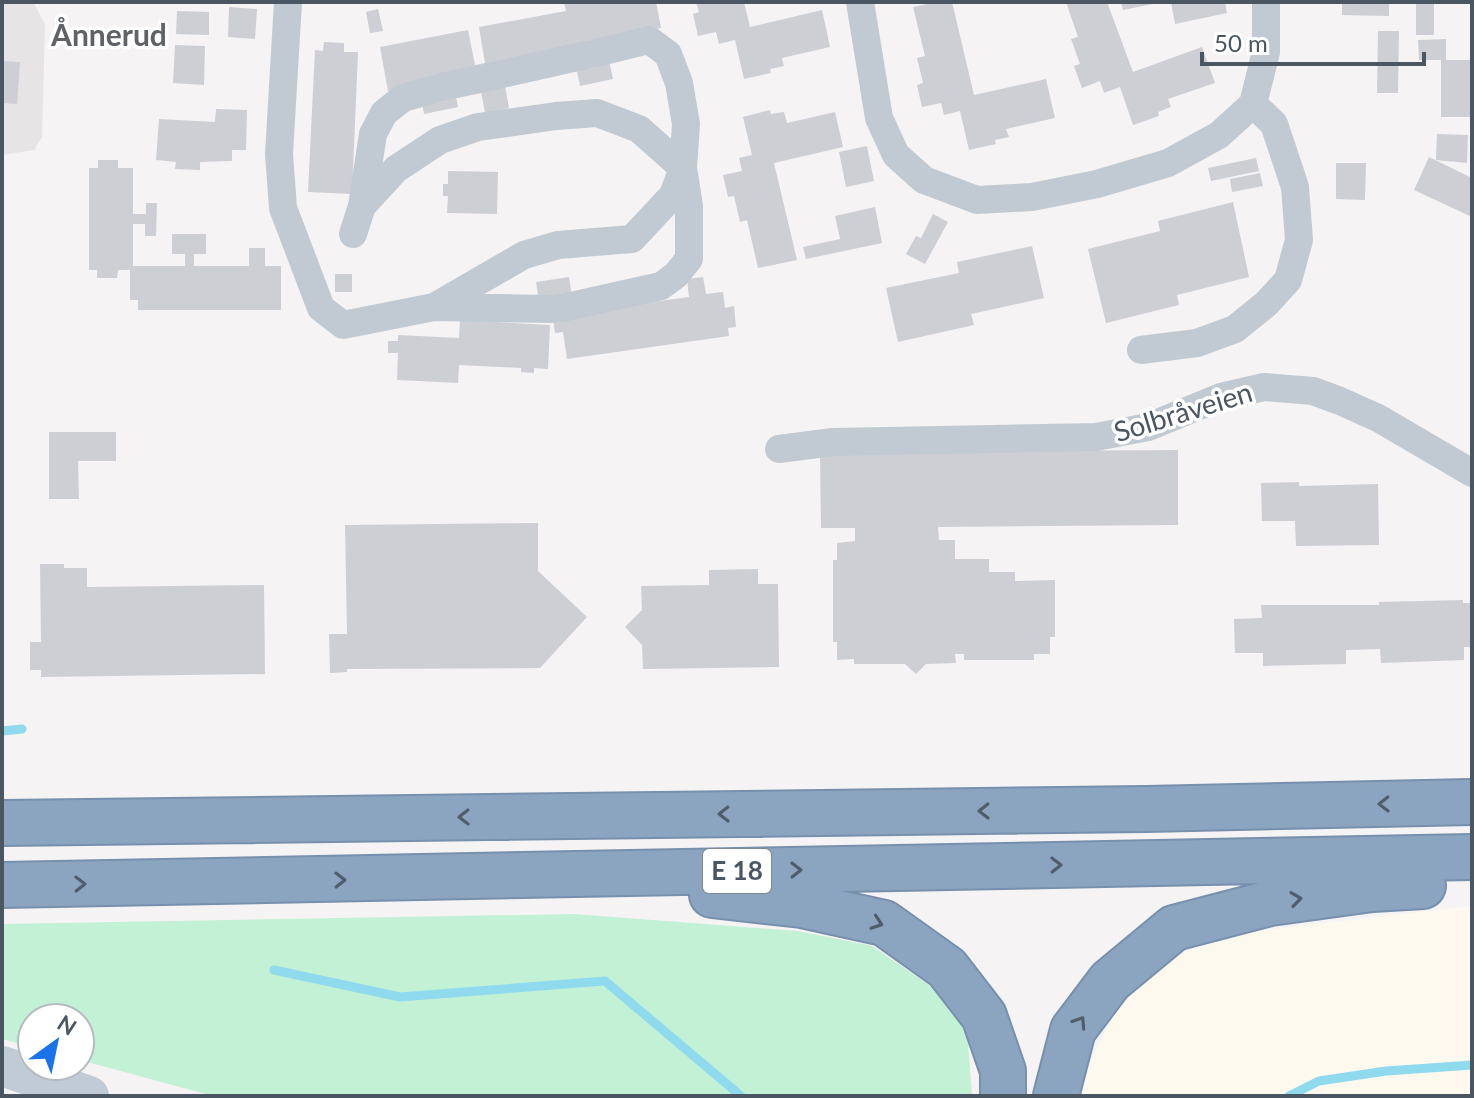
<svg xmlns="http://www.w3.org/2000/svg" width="1474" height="1098" viewBox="0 0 1474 1098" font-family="Lato,sans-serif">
<rect width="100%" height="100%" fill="#f5f3f3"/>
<!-- commercial -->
<path fill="#fdf9ef" d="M1472,906V1096H1082L1083,1077L1125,991L1181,952L1256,931Z"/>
<!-- education -->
<path fill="#e6e4e5" d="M2,2H33L45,24L42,137L34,150L2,155Z"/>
<!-- green -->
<path fill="#c3f1d5" d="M574,914L798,931L872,946L932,987L967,1029L972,1096H213L80,1060V1018H32V1047L2,1039V924Z"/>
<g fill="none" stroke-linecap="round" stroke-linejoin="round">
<!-- stream -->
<path stroke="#90daee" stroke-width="9" d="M2,731L22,729
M274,970L400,997L605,981L741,1096
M1289,1096L1319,1081L1386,1071L1472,1065"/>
</g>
<!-- building -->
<path fill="#cdcfd5" d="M564,2H656L661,28L594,41L609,60L613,79L580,86L576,67L505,86L509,108L485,113L481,91L456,97L458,107L424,114L422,103L430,83L388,91L380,47L468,30L475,65L485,63L479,27L566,11Z
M696,2H744L750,27L822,10L830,47L782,58L784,66L770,69L771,73L744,79L735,40L719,44L716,32L698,36L693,14L699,12Z
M937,2H952L974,95L1046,79L1055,118L1006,129L1009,137L995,140L996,144L969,150L960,111L944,115L941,103L922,107L917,85L923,83L917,58L925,56L913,7Z
M1066,2H1107L1133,72L1202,47L1215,83L1168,99L1171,107L1158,112L1159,116L1133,125L1120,87L1104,93L1100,81L1082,88L1074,66L1080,64L1071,39L1078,37Z
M1121,2H1158V3L1123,10Z
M1171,2H1225L1227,13L1175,24Z
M1342,2H1389V16L1342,15Z
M1416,2H1434V35H1416Z
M229,7L257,9L255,39L228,37Z
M378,9L383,31L370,33L366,12Z
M177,11L209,12V35L176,34Z
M1378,31H1399L1398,93H1377Z
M1446,39V60H1472V117H1441V60H1419L1418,40Z
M324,42L344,43V52H358L352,194L308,192L315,50L323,51Z
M175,45L205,46L204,85L173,83Z
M2,61L20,62L17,104L2,103Z
M216,109L247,110L246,150H232V161L200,162V170L175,169L176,162L156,160L159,119L215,122Z
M770,110L771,114L784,112L787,123L835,112L843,147L774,163L797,260L758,268L747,220L740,222L734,196L728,197L723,175L742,171L739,158L752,155L743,117Z
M1437,134L1468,135L1467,163L1436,160Z
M867,146L874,181L846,187L839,152Z
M1429,157L1472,178V217L1414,190Z
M1256,158L1259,171L1211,181L1208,168Z
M98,160H118V168H133V214H146V203H157L156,236H145V224H133V266H185V254H172V234H206V254H194V266H249V248H265V266H281V310H138V300H130V270H118L117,278H97V270H89V168H98Z
M1336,163H1366L1365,200L1336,199Z
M448,171L498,172L497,214L447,213L448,196H443V184H448Z
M1260,173L1263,186L1232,192L1230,179Z
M1233,202L1249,277L1177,295L1179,305L1106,323L1088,249L1160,231L1158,221Z
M875,207L882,243L806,259L803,247L840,239L835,216Z
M933,214L948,222L925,264L906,254L916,236L921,238Z
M1032,246L1044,298L971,314L974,325L898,342L886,288L959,273L957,262Z
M335,274H352V292H335Z
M569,277L572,297L563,314L689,297L687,279L703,277L706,294L723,292L725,308L734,306L736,327L728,328L729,336L567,359L563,332L555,333L550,300L539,302L536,282Z
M460,320L550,325L548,369L534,368V373L521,372V368L459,365L458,383L397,380L398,353H388V341H398V335L459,338Z
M49,432H116V461H78L79,499H49Z
M1178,450V525L938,527L939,540H955V559H989V572H1015V581L1055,580V637H1050V654H1034V660H964V654H955L956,663L926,664L916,674L905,664H854V659L837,660V642H833V560H837V543L855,541V528H821L820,452Z
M1299,482V486L1378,484L1379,545L1296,546L1295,521H1262L1261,483Z
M538,523V571L587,617L540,668L347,669V672L330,673L329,634H347L345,525Z
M40,564H64V568H87V587L264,585L265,674L41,677V670H30V642H41Z
M758,569V584H778L779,667L643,669L642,645L625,627L642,610L641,586L709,585V570Z
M1463,600V603H1472V647H1464V660L1381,663L1380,649L1346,650V664L1263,666V653H1235L1234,619L1262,618L1261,605H1379V602Z"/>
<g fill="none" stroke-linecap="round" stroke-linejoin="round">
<!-- highway casing -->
<g stroke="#7690ad" stroke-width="48">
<path id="highway" d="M2,823L1146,809L1472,802
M2,885L1472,857
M712,895L802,905L884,923L947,968L984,1016L1003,1071V1096
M1056,1096L1073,1030L1110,981L1174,928L1270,903L1372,889L1423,886"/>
</g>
<!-- street -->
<path stroke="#c1cad2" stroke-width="28" d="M288,2L279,154L283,208L321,308L343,325L434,307L551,309
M860,2L879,118L896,155L924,180L977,200L1032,197L1097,184L1168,163L1219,135L1253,104
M489,77L586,55
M441,87L480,79
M362,206L396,169L440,140L478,127L556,116L597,113L639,129L683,168L673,195L632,239L558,245L524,255L434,307
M353,234L362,206L373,134L384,113L403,98L431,90
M562,308L661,286L676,275L689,259V206L683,168L686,124L679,83L668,54L649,40L596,53
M1141,350L1197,343L1235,329L1266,304L1288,280L1299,240L1295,187L1274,124L1253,104L1266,52V2
M779,449L833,442L1096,437L1148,427L1221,397L1264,387L1313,391L1340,401L1378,418L1472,473"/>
<!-- secondary -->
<path stroke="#c1cbd6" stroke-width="40" d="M2,1066L89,1096"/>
<!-- highway -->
<use href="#highway" stroke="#8ba5c1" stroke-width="44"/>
</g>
<!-- one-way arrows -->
<defs><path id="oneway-chevron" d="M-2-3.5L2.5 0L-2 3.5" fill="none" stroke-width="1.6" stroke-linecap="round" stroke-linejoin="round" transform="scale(2)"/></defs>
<g stroke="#505e6b">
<use href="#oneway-chevron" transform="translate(1384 804) rotate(179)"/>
<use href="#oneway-chevron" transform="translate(984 811) rotate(179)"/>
<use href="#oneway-chevron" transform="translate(724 814) rotate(179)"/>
<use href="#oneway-chevron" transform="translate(464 817) rotate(179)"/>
<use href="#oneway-chevron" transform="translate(1056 865) rotate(-1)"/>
<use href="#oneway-chevron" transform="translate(796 870) rotate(-1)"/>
<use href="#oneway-chevron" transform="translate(340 880) rotate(-1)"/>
<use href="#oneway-chevron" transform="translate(80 884) rotate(-1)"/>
<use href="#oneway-chevron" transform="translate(1296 899) rotate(-8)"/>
<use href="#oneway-chevron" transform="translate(877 923) rotate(19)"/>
<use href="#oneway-chevron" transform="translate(1080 1022) rotate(-57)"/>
</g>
<g text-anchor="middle" stroke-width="7" stroke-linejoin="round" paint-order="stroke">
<!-- shield labels -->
<rect fill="#fff" stroke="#808990" stroke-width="2" x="703" y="849" width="68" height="44" rx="6"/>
<g font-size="26" font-weight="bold" fill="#4a5661">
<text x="737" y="880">E 18</text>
</g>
<!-- street labels -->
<g font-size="28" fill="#4a5661" stroke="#fff">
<text transform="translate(1183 412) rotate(-17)" y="10">Solbråveien</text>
</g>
<!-- neighbourhood labels -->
<g font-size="30" font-weight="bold" fill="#5f6368" stroke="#fff">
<text x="109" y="46">Ånnerud</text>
</g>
</g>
<!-- border -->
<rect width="1474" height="1098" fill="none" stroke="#4a5661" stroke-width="8"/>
<!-- north arrow -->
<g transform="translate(56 1042) rotate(33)"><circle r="38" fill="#ffffff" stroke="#b7bbc0" stroke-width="2"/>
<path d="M0-6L14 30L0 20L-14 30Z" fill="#1a73e8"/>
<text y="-12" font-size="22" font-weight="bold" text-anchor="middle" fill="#4a5661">N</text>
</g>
<!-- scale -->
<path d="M1202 52v12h222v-12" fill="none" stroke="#4a5661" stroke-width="4"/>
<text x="1214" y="52" font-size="24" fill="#4a5661" stroke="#ffffff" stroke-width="6" paint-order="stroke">50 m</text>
</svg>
